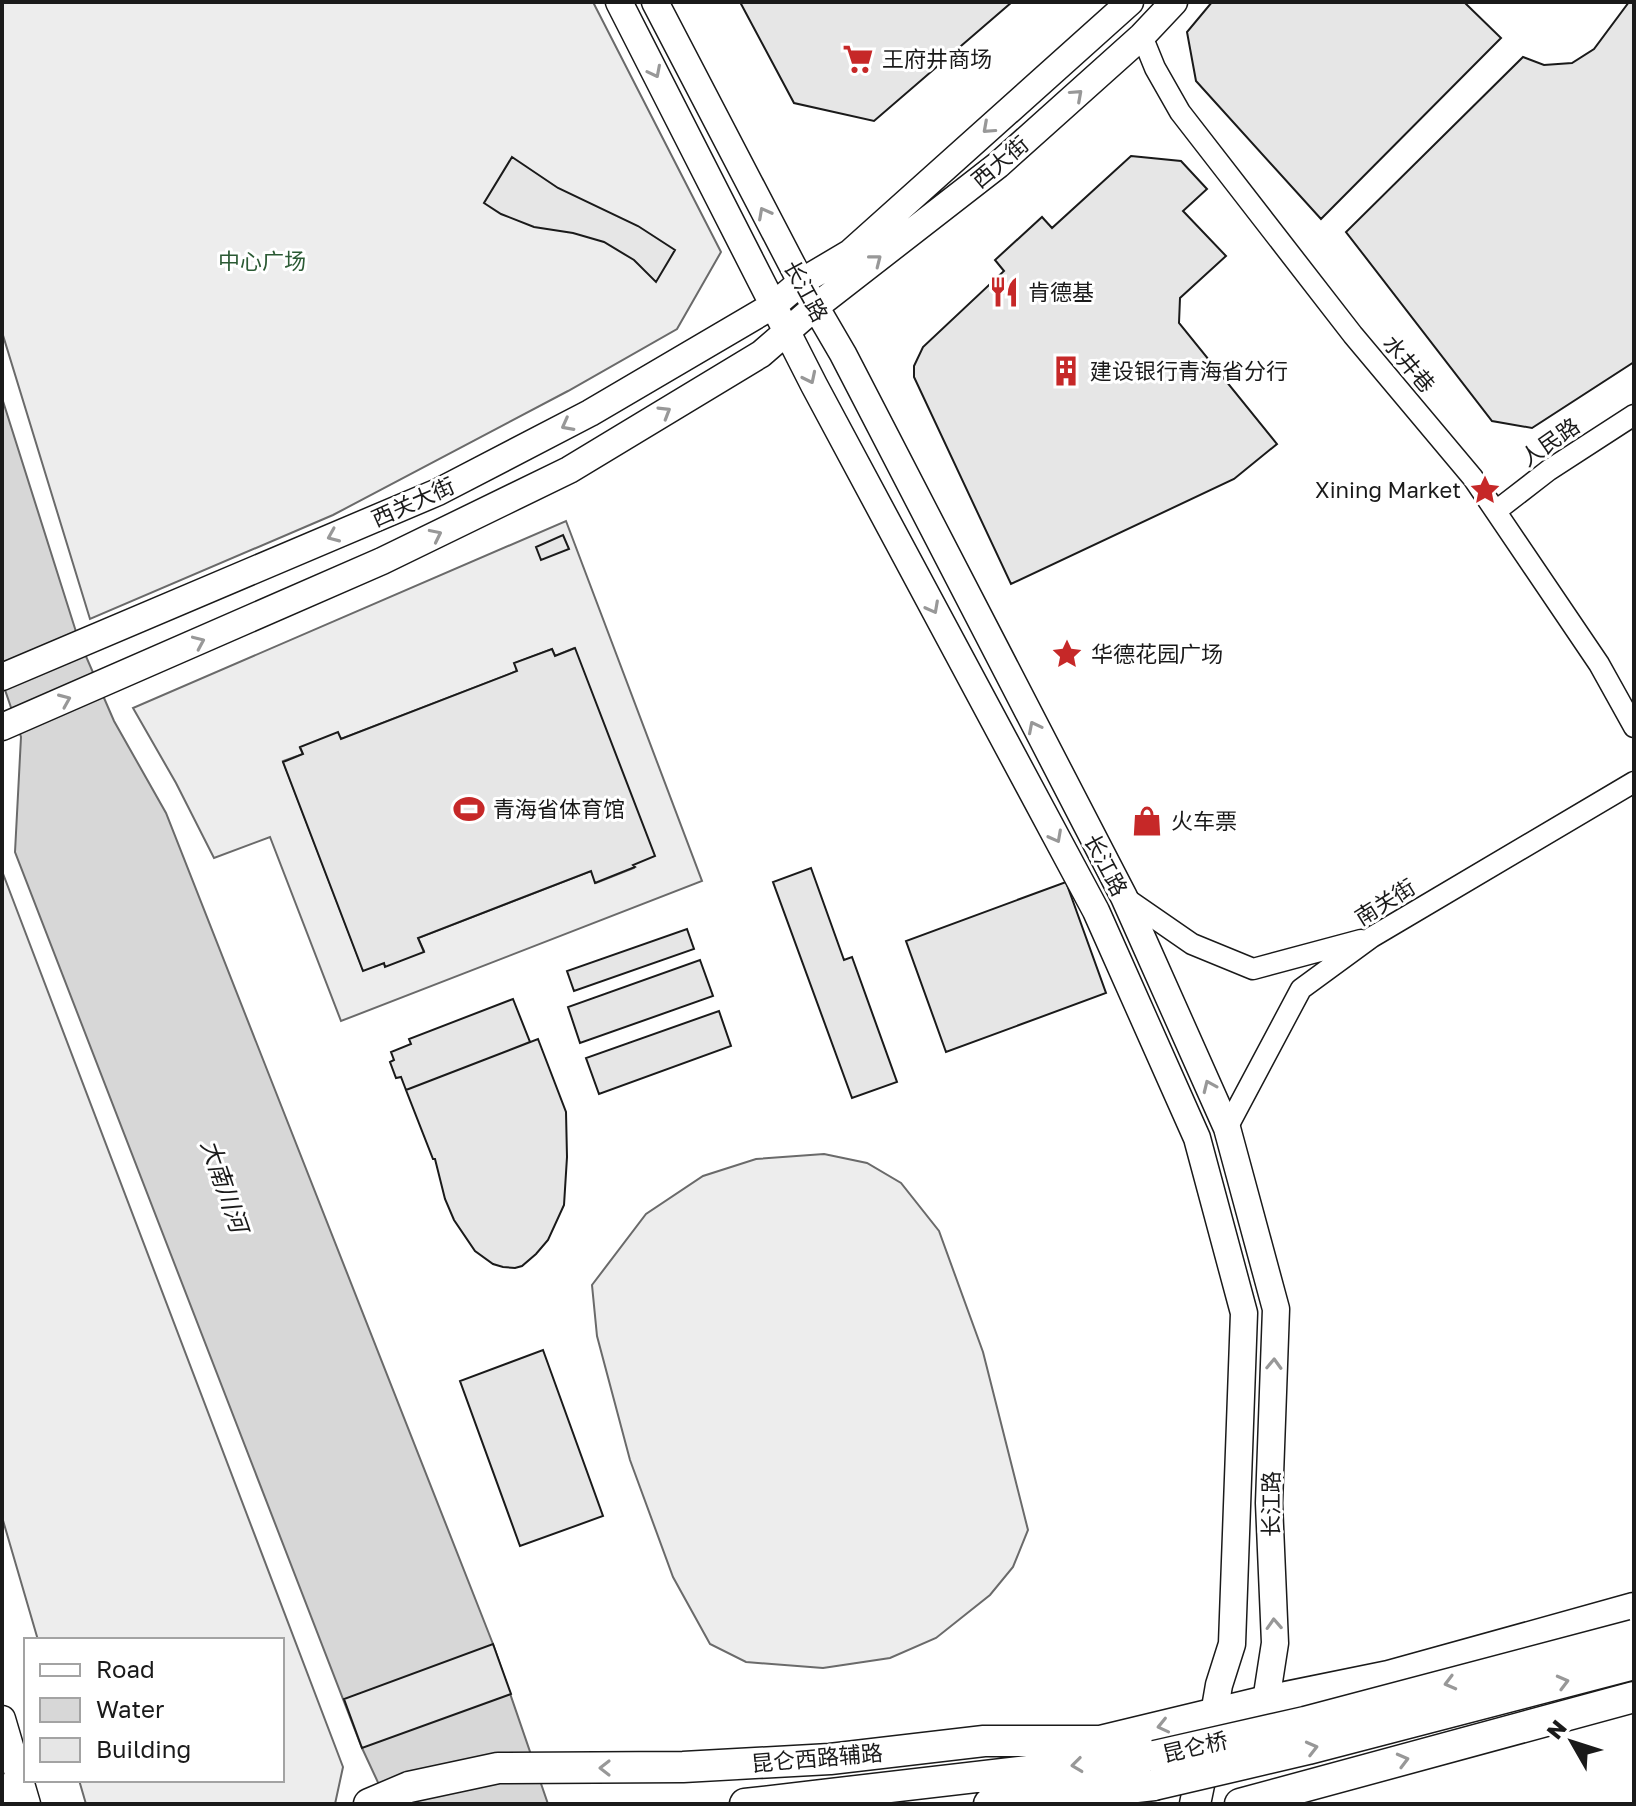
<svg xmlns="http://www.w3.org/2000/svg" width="1636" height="1806" viewBox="0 0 1636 1806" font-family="'Golos Text','Noto Sans SC',sans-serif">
<rect width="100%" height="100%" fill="#fff"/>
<!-- built -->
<path fill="#ededed" stroke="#6a6a6a" stroke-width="2" fill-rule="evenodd" d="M2,2H593L721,252L677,329L568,391L333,515L90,619L2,332Z
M566,521L702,881L341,1021L270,837L214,858L176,783L133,708ZM574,648L634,868L596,883L591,871L418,938L424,951L385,966L384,963L363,970L283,761L303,754L300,748L341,739L517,671L515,663L552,649L555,656Z
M2,871L343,1767L335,1804H86L79,1780H282V1640H38L2,1517Z
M824,1154L867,1163L901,1183L939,1231L983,1352L1028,1530L1013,1567L990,1595L936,1638L890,1658L823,1668L746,1662L710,1644L673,1577L630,1460L597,1336L592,1285L646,1214L703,1176L756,1159Z"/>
<!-- water -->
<path fill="#d7d7d7" stroke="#6a6a6a" stroke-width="2" d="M2,398L78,638L114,721L166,813L493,1644L548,1804H388L362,1748L15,852L21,737L2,681Z"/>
<!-- building -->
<path fill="#e6e6e6" stroke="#1a1a1a" stroke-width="2" d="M740,2H1012L874,121L794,103Z
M1212,2H1464L1501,38L1321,219L1196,81L1187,32Z
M1629,2H1634V362L1532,428L1492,421L1346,232L1523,57L1544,65L1572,63L1594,49Z
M1131,156L1181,161L1207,189L1183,211L1226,256L1180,298L1179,323L1277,444L1234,479L1011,584L914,377V366L923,347L1004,271L995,260L1042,217L1052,228Z
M512,157L558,188L638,226L675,250L656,282L634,260L604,242L573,233L534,227L501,214L484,203Z
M563,535L569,549L541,560L536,547Z
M575,648L655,856L633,865L635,867L595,883L591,871L418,938L424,952L385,967L384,963L363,971L283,762L303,754L300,747L338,732L341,739L517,671L514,663L552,649L555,656Z
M811,868L844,960L852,957L897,1082L852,1098L773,882Z
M1066,882L1106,993L946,1052L906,941Z
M687,929L694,949L574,991L567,971Z
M700,960L713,996L580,1043L568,1007Z
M513,999L530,1042L406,1090L401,1077L396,1078L390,1062L394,1060L391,1052L411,1044L409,1039Z
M719,1011L731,1046L599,1094L586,1058Z
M538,1039L566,1112L567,1157L564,1205L548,1240L536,1254L522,1266L515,1268L503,1267L493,1264L475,1251L454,1220L445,1199L435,1159H433L406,1090Z
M543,1350L603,1516L520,1546L460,1381Z
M493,1644L511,1694L362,1748L344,1699Z"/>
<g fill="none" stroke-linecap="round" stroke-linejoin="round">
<!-- minor casing -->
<g stroke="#1a1a1a" stroke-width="23">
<path id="minor" d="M1142,36L1155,68L1180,112L1353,335L1473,478L1599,664L1634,727
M1496,511L1549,470L1634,415
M1124,897L1192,944L1253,969L1361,940
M1227,1128L1301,989L1372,937L1634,782"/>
</g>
<!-- major casing -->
<g stroke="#1a1a1a" stroke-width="29">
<path id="major" d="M619,2L814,385L1096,911L1197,1138L1244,1313L1232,1644L1219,1685L1214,1714
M655,2L801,282L843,354L1124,897L1227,1128L1276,1309L1269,1503L1275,1643L1266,1701
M2,677L438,492L590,413L774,305L801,282L850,253L1130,2
M2,727L382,561L569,470L761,354L814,308L998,165L1142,36L1174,2
M2,1719L27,1804
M3,1787L7,1804"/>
</g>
<!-- highway casing -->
<g stroke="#1a1a1a" stroke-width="33">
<path id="highway" d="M369,1804L409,1787L498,1768L683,1767L830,1759L984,1741H1100L1266,1701L1389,1676L1634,1608
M745,1804L1155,1756
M989,1804L1154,1785
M1195,1804L1206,1751
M1240,1804L1634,1697"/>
</g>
<!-- minor -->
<use href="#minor" stroke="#fff" stroke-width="20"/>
<!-- major -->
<use href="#major" stroke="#fff" stroke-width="26"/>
<!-- highway -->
<use href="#highway" stroke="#fff" stroke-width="30"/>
<!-- highway-bridge casing -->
<g stroke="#1a1a1a" stroke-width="33" stroke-linecap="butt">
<path id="highway-bridge" d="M1155,1756L1305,1722L1634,1635
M1154,1785L1308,1749L1634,1664"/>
</g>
<!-- highway-bridge -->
<use href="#highway-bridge" stroke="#fff" stroke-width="30"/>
</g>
<!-- one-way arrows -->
<defs><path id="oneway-chevron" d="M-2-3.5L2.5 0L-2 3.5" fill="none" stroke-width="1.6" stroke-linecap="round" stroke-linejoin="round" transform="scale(2)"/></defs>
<g stroke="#989898">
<use href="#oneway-chevron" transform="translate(655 72) rotate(63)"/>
<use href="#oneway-chevron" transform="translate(1077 95) rotate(-42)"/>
<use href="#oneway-chevron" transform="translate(988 128) rotate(138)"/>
<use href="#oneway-chevron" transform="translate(764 213) rotate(-118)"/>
<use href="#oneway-chevron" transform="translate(876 260) rotate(-38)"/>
<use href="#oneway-chevron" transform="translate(810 378) rotate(64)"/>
<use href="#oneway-chevron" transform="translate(665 412) rotate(-31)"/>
<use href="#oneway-chevron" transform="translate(567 425) rotate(152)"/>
<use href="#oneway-chevron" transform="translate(436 535) rotate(-26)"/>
<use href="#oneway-chevron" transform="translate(333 536) rotate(157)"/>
<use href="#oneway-chevron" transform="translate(933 608) rotate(62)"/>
<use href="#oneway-chevron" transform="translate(199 642) rotate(-24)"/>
<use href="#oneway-chevron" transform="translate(65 700) rotate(-23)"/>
<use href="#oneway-chevron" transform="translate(1034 727) rotate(-117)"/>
<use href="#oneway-chevron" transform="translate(1056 837) rotate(62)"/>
<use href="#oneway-chevron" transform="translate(1209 1086) rotate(-114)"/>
<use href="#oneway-chevron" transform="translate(1274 1364) rotate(-88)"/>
<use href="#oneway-chevron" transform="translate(1274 1624) rotate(-93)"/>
<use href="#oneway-chevron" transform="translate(1563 1682) rotate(-15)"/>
<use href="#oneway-chevron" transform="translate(1450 1683) rotate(165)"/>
<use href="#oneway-chevron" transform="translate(1163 1726) rotate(167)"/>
<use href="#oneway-chevron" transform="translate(1312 1748) rotate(-14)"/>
<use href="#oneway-chevron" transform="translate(1403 1760) rotate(-15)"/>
<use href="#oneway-chevron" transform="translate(1077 1765) rotate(173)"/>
<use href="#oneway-chevron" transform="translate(605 1768) rotate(180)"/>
</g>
<!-- icons -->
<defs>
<g id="supermarket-bare" transform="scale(2.4)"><path d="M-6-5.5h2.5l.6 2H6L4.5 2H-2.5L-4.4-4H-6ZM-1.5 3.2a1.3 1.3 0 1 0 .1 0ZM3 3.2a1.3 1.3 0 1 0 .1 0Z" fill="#c62828" stroke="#fff" stroke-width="2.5" paint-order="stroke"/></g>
<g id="restaurant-bare" transform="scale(2.4)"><path d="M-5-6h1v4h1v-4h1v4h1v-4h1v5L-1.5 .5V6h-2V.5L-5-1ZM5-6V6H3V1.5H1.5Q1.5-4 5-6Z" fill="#c62828" stroke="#fff" stroke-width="2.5" paint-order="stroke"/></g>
<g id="building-bare" transform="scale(2.4)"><path d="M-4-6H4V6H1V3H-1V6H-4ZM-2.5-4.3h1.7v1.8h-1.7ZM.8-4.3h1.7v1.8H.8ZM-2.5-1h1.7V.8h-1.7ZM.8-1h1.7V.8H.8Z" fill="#c62828" stroke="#fff" stroke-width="2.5" paint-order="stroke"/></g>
<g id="sight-bare" transform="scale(2.4)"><path d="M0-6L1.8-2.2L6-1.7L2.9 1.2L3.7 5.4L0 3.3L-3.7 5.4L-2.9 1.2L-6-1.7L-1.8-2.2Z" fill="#c62828" stroke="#fff" stroke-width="2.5" paint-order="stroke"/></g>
<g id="stadium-bare" transform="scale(2.4)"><path d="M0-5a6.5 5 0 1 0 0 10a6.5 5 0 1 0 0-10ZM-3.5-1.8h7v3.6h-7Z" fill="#c62828" stroke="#fff" stroke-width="2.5" paint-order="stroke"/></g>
<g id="shop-bare" transform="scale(2.4)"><path d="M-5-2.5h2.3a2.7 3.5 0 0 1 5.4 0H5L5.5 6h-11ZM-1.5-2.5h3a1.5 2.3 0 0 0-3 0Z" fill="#c62828" stroke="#fff" stroke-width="2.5" paint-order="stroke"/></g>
</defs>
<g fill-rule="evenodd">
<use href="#supermarket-bare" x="858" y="59"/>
<use href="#restaurant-bare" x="1004" y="292"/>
<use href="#building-bare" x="1066" y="371"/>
<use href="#sight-bare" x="1485" y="490"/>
<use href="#sight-bare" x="1067" y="654"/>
<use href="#stadium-bare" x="469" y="809"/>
<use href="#shop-bare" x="1147" y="821"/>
</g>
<g text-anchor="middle" stroke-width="6" stroke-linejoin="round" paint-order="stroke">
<!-- poi labels -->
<g font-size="22" fill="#1a1a1a" stroke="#fff" text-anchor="start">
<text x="882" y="67">王府井商场</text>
<text x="1028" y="300">肯德基</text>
<text x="1090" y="379">建设银行青海省分行</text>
<text x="1461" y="498" text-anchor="end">Xining Market</text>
<text x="1091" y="662">华德花园广场</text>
<text x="493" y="817">青海省体育馆</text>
<text x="1171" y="829">火车票</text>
</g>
<!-- street labels -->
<g font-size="22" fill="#1a1a1a" stroke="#fff">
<text transform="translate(1000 162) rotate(-40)" y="8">西大街</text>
<text transform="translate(806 291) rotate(61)" y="8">长江路</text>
<text transform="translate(1409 364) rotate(50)" y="8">水井巷</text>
<text transform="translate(1550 442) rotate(-35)" y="8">人民路</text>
<text transform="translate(413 502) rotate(-24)" y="8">西关大街</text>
<text transform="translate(1106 865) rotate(62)" y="8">长江路</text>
<text transform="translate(1385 902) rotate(-32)" y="8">南关街</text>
<text transform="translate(1271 1504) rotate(-90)" y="8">长江路</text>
<text transform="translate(1195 1747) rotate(-13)" y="8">昆仑桥</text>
<text transform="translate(817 1758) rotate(-5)" y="8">昆仑西路辅路</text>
</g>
<!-- park labels -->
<g font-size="22" fill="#2b5a34" stroke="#fff">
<text x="262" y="269">中心广场</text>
</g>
<!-- water labels -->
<g font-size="24" font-style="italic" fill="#1a1a1a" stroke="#fff">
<text transform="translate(224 1186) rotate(71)" y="8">大南川河</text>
</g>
</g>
<!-- border -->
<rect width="1636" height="1806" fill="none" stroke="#1a1a1a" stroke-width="8"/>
<!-- legend -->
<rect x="24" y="1638" width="260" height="144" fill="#ffffff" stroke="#a3a3a3" stroke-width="2"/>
<rect x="40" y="1664" width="40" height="12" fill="#ffffff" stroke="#a3a3a3" stroke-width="2"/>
<text x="96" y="1678" font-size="24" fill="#1a1a1a">Road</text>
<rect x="40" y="1698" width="40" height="24" fill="#d7d7d7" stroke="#a3a3a3" stroke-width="2"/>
<text x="96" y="1718" font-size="24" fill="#1a1a1a">Water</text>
<rect x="40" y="1738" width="40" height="24" fill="#e6e6e6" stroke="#a3a3a3" stroke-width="2"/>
<text x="96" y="1758" font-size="24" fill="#1a1a1a">Building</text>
<!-- north arrow -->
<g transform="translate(1572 1742) rotate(309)" stroke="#ffffff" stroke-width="6" paint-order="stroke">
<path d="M0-6L14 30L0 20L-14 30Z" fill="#1a1a1a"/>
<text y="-12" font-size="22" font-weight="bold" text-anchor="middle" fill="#1a1a1a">N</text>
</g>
</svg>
